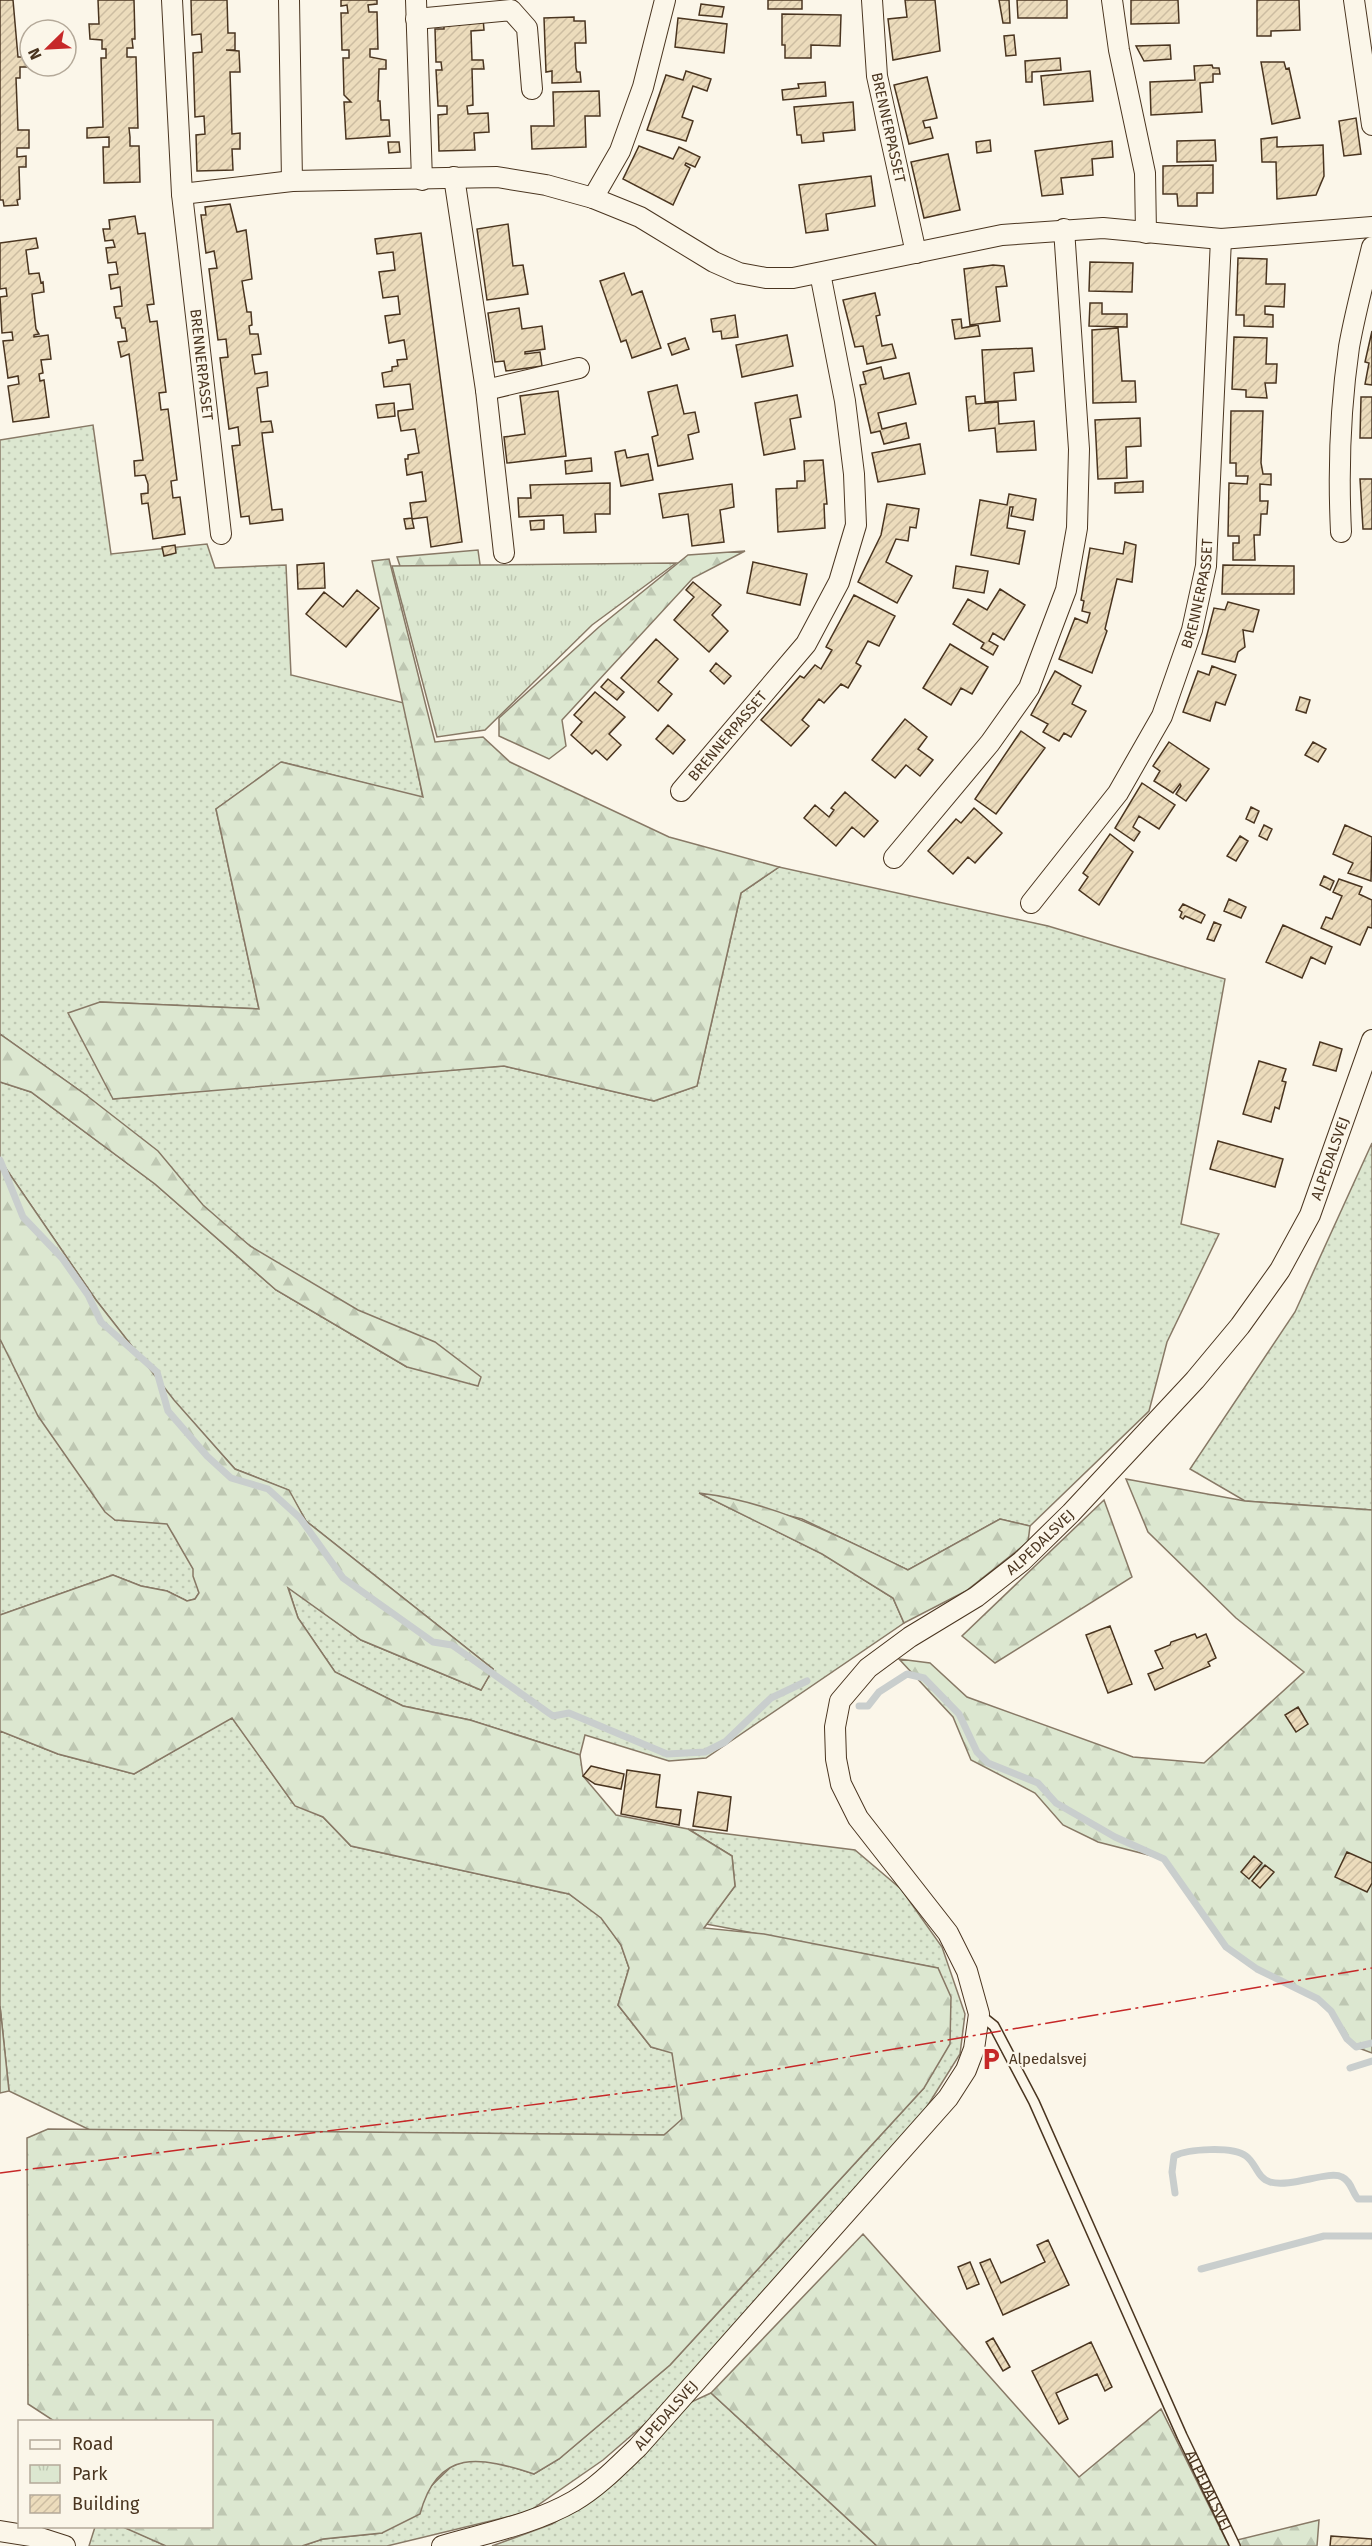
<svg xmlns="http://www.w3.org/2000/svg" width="1372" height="2546" viewBox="0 0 1372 2546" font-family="'Fira Sans',sans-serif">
<defs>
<pattern id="grass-dots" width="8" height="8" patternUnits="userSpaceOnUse" patternTransform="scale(1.5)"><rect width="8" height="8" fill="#dce7d0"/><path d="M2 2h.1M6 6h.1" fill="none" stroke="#bec7b2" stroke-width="1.8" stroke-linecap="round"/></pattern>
<pattern id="forest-firs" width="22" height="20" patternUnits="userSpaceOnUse" patternTransform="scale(1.5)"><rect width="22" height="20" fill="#dce7d0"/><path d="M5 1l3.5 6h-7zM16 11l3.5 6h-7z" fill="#bec7b2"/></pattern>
<pattern id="park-tufts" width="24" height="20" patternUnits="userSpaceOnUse" patternTransform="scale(1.5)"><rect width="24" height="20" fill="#dce7d0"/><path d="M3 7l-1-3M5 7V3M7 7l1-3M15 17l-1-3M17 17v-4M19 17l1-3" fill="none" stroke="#bec7b2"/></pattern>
<pattern id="building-hatch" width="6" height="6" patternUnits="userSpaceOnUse" patternTransform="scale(1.5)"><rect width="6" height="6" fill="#ecdcbc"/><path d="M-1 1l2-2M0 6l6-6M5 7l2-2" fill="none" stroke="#ccbda1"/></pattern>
</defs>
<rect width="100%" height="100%" fill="#fbf6e9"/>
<!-- grass -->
<path fill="url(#grass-dots)" stroke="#887966" stroke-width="1.5" d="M93,425L111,554L207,544L215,568L286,565L291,675L404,703L423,798L282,762L216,809L259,1009L100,1002L113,1099L213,1090L215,1087L504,1066L654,1101L697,1086L741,893L779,867L1048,926L1225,979L1181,1224L1219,1234L1167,1342L1149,1411L1030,1526L1000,1519L908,1570L802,1519L701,1494L823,1554L893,1598L904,1623L706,1758L669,1761L585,1735L580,1755L470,1720L403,1706L335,1672L298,1618L288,1587L361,1640L481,1690L493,1669L306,1521L288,1490L235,1469L174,1401L96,1300L0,1160V1082L31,1092L155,1184L276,1290L407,1367L390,1348L183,1197L86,1095L0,1034V440Z
M1372,1143V1510L1245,1501L1190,1469L1295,1312Z
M0,1339L115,1520L167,1523L194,1569L199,1593L195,1599L187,1601L167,1591L141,1586L113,1575L0,1615Z
M232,1717L293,1803L323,1817L351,1846L569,1894L602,1918L621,1945L629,1968L618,2005L651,2047L672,2052L683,2115L681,2122L664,2135L90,2130L9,2091L0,2006V1731L58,1754L134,1774Z
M688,1829L855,1850L901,1889L942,1947L965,2014L960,2054L923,2113L654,2416L603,2460L528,2512L387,2546H302L323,2539L382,2533L453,2465L475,2459L503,2464L534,2474L559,2459L670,2365L924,2088L938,1968L706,1924L735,1886L732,1856Z
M711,2393L877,2546H492L552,2524L609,2487L689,2403Z
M123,2526L166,2546H89L95,2527Z"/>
<!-- forest -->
<path fill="url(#forest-firs)" stroke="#887966" stroke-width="1.5" d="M478,550L483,586L401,569L397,557Z
M745,551L693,578L562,720L566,746L549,759L499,736V718L599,627L688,555Z
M389,559L435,742L483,737L510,762L669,837L779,867L741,893L697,1086L654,1101L504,1066L113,1099L68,1013L100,1002L259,1009L216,809L281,762L423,797L372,561Z
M0,1034L86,1095L158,1151L203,1205L250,1246L358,1310L435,1342L481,1377L478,1386L407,1367L276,1290L155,1184L31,1092L0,1082Z
M0,1160L96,1300L174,1400L235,1469L289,1490L306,1521L493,1669L481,1690L361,1640L288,1588L298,1618L335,1672L403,1706L470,1720L580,1755L583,1776L616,1815L688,1829L732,1856L735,1886L704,1928L764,1934L938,1968L951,1997L950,2044L924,2088L670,2365L559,2459L534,2474C481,2457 438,2447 420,2514L382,2533L323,2539L302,2546H166L123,2527L212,2526V2422L54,2421L28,2404L27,2138L48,2129L664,2135L682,2119L672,2053L651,2047L618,2005L629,1968L621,1945L601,1918L569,1894L351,1846L323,1817L295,1806L232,1718L134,1774L58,1754L0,1731V1615L113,1575L141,1586L167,1591L187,1601L195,1599L199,1593L193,1576V1569L167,1524L115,1520L105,1512L38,1416L0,1339Z
M1126,1479L1245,1501L1372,1510V2053L1356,2047L1347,2039L1331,2011L1318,1999L1257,1969L1226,1947L1164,1859L1098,1842L1063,1825L1035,1793L971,1760L953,1717L899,1659L930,1663L967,1697L1133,1757L1204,1763L1304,1672L1236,1618L1148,1532Z
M699,1493C775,1502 840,1537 908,1570L1000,1519L1030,1526L1028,1542L966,1591L904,1623L893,1598L822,1554Z
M1104,1500L1132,1577L995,1663L962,1636Z
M0,2006L9,2091L0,2093Z
M863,2234L1079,2477L1161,2409L1229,2546H877L711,2393Z
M1319,2520L1317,2546H1235L1233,2541Z"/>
<!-- park -->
<path fill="url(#park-tufts)" stroke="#887966" stroke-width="1.5" d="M676,563L592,625L485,730L437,737L392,566Z"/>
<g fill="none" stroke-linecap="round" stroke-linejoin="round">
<!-- stream -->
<path stroke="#c9cecd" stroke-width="7" d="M0,1160L23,1217L62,1258L88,1295L101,1322L157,1372L168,1411L207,1456L231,1478L268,1489L300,1518L343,1578L433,1642L452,1645L553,1716L569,1713L667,1754L705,1752L725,1742L771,1698L807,1681
M859,1706H868L879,1692L907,1674L924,1678L959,1714L977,1752L988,1763L1038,1783L1056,1803L1115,1837L1164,1859L1226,1947L1257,1969L1318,1999L1331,2011L1347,2039L1356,2047L1372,2043
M1350,2068L1372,2061
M1175,2193L1172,2172L1174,2156C1188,2149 1232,2146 1246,2156C1256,2163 1257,2178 1270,2182C1291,2188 1329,2170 1342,2177C1351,2181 1352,2192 1358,2199H1372
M1201,2269L1324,2236H1372"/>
</g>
<!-- building -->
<path fill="url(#building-hatch)" stroke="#4a3520" stroke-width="1.5" d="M0,0H13L18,57H27V67H20V78H16L18,130H29V148H17V157L26,156V167H19L20,199L17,200L18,205L4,206L3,200H0Z
M98,0H134L135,39H132L133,48H127V57H136L138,128H129L130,137V146H139L140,182L104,183L103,147H109V137L87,138V128L103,127L101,58H106V49H102V40L90,39L89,24H99Z
M191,0H227L228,33H235V50H226L239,51L240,72H230L232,134L240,133V149H232L233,170L197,171L196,135L205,134L204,116L195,117L193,53L202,52L201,34L192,35Z
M341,0H377V4L368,5L369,12H377L378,49H370V57L386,60V69H379L378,101H380L381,120H389L390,136L346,139L344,102H351L344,95L343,58H349V50H342L341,13H348L347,5L341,6Z
M768,0H802V9H768Z
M905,0H935L940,51L893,60L888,19L907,17Z
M999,0H1009L1010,23H1003Z
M1017,0H1067V18H1018Z
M1131,0H1178L1179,23L1131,24Z
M1257,0H1299L1300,30L1271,31V36H1257Z
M701,4L724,7L722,17L699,15Z
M782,14L841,15L840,46L811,45V58H785V45H782Z
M574,17V21H585L586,43H575L576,68L577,72H580L581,82L552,83V71L546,72L544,18Z
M483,18L484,30L471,31L472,60H483L484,69H472L473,105L467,106L468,114L488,113L489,132L474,133L475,150L439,151L438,115L447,114V106H438L436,70H442L441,62H436L435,29H444V19Z
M678,18L727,24L724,53L675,47Z
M1014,35L1016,55L1006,56L1004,36Z
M1170,45L1171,59L1144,61L1136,46Z
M1060,58L1061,70L1032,72V82H1026L1025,61Z
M1261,62H1284L1286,69L1289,68L1300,118L1272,124Z
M1212,65L1213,68H1219L1220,74H1213V82L1200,83L1202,112L1151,115L1150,82L1195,80L1194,66Z
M686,71L711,79L707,91L693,86L682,117L693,121L686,141L647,130L666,75L683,80Z
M1090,71L1093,101L1044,105L1041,76Z
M927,77L937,118L923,121L925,128L930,127L933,138L909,144L894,85Z
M825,82L826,96L783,100L782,90L799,88L798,84Z
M599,91L600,116H585L586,147L532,149L531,126H554L553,92Z
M853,102L855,130L823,133L824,141L802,143L801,135H797L794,107Z
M1356,118L1361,154L1344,156L1339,121Z
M1277,137V147L1323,145L1324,176L1316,195L1277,199L1276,162H1262L1261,139Z
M990,140L991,151L977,153L976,142Z
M1215,140L1216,161L1177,162V141Z
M1112,141L1113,157L1092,159L1093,175L1061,178L1063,194L1042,196L1035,151Z
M388,142H399L400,152L389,153Z
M639,146L673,159L679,147L700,157L695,167L686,163L685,165L690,168L673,205L623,179Z
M948,154L960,210L924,218L911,162Z
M1213,165V193H1197V206H1178L1177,194H1163V166Z
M871,176L875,206L826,214L828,230L806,233L799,185Z
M230,204L237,232L246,230L252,279L242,281L247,312H251L252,325L249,326L250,334H258L261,354L252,355L255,374L267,372L268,386L257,388L261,422L271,421L273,432L262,433L263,442L272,510L282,509L283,520L250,524L249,516L241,517L232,446L240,445L238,427L229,429L220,358L228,357L226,339L218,340L209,269L217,268L214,251L206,253L201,215H206L205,207Z
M135,216L138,234L145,233L154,304L147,305L150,322L157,321L166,392L159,393L161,410L168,409L177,480L171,481L173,498L180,497L185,534L153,539L148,503L142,504L141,494L148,493V484L145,475L135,476L134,461L143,460L129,354L121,357L118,342L127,341L125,328H122L120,318H116L114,307L122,306L120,287L111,289L109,275L118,274L116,262L108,263L106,248L115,247L113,240L105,241L103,229H110L109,220Z
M508,224L513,266L523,265L528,294L487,300L477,229Z
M421,233L462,542L431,547L427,517L412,519L414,528L406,529L404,519L412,518L410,503L426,501L422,472L407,475L405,459H408V455L419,453L415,429L401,431L398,415V411L413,409L410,384L384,387L382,373L392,371V367L398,366L397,360L407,359L404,340L389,343L385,316L400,314L398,296L383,298L379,272L395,270L393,252L377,254L375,239Z
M36,238L38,248L26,250L29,274L39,273L41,283L43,282L44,292L32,294L36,329L39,334L34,335V337L48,335L51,359L41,360L43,373L39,374L40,381L44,380L49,417L13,422L8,386L19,384L18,376L8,378L3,341L13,340L12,332L2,333L0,297L7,296L6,288L0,289V243Z
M1238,258L1267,259L1266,284H1285L1284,307L1265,306V314L1273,315V327L1244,326V315H1236Z
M1090,262L1133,263L1132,292L1089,291Z
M993,265L1004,266L1007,286L996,287L1000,321L970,325L964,269Z
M624,273L632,295L642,291L661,348L632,358L626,340L621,342L600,281Z
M875,293L880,315L876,316L882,346L892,344L896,358L867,364L863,346L855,347L843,300Z
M1090,303H1102V314H1127V327L1089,326Z
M519,308L522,329L542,326L545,349L525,352V354L540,352L542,366L506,371L504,361L495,362L488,313Z
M735,315L738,337L722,339L721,331L713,332L711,319Z
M961,319L962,328L978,325L980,336L955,339L952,320Z
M1118,328L1122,381H1135L1136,402L1093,403L1092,330Z
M1372,331V385L1365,384L1369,363L1365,362Z
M787,335L793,366L742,377L736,345Z
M1234,337L1267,338L1266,364H1277L1276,383H1265L1267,398L1246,397V390L1232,389Z
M685,338L689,349L672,355L668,344Z
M1032,348L1034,371L1014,373L1016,400L985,402L982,350Z
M881,367L884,379L909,373L916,404L878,413L882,429L906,423L909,438L884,444L880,431L871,433L860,385L866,384L863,372Z
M677,385L684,414L695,412L699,432L688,435L693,459L658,466L652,437L658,435L648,392Z
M558,391L566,456L507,463L504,437L525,434L520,396Z
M797,395L801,417L790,419L795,449L764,455L755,403Z
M975,396L976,404L998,402L999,424L1034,421L1036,450L997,452L995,428L969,431L966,397Z
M1361,397H1372V438H1360Z
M394,403L395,416L378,418L376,405Z
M1231,411H1263L1261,463L1263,474H1271V485L1260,484V501H1268L1267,514H1261L1260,535H1254L1255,560H1233V543H1239V536H1228L1229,483L1247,484L1248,476H1236V463H1230Z
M1140,418L1141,446L1126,447L1127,478L1098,479L1095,420Z
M920,444L925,474L878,482L872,453Z
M625,450L627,458L648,454L653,480L621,486L615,452Z
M591,458L592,471L566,474L565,461Z
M823,460L827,504H824L825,528L778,532L776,489L797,488V481H805L804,461Z
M1360,479H1372V529H1363Z
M1143,481V492L1115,493V483Z
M610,483V514H595L596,532L564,533L563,515L519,517L518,498H531L530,485Z
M732,484L734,507L720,510L724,542L692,546L688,514L663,518L659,494Z
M1009,494L1036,499L1033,520L1011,516L1013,507H1010L1007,528L1025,531L1019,564L971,555L980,500L1007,505Z
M887,504L919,509L916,528L910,527L908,541L896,539L886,562L912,576L897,603L858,582L881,535Z
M544,520V529L531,530L530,521Z
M1125,542L1136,545L1132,582L1117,579L1105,629L1107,631L1092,673L1059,659L1075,618L1087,623L1090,613L1082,611L1084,601L1081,600L1090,548L1123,554Z
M175,545L176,553L164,556L162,547Z
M753,562L807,574L800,605L747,593Z
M324,563L325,588L298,589L297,565Z
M1223,565L1294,566V594H1222Z
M956,566L988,571L984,593L953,588Z
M693,582L721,605L712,615L728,631L709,652L674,620L694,597L686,590Z
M1000,589L1025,605L1004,640L993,633L989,641L998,646L993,655L981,648L984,643L953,624L968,599L987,610Z
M357,590L379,608L346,647L306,614L324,592L343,607Z
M854,595L895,616L879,646L868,641L856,663L861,666L848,688L841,684L824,703L819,699L802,720L809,726L791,746L761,720L800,676L804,678L815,665L821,669L832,650L826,647Z
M1228,602L1259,610L1253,632L1243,630L1245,647L1238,652L1235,662L1202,654L1214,608L1225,610Z
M656,639L678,659L658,682L672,694L658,711L621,678Z
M950,644L988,667L972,694L961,688L951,705L923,688Z
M716,663L731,676L724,684L710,671Z
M1212,666L1236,675L1225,705L1216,702L1210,721L1183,712L1198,671L1209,675Z
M1055,671L1081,686L1072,704L1086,711L1071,737L1064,733L1059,741L1043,732L1048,724L1031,715Z
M608,679L624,692L617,700L601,687Z
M595,692L625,717L609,734L621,745L607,760L596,750L592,754L571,735L582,722L574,715Z
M1300,697L1310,700L1306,713L1296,710Z
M905,719L927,737L918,749L933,760L920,776L906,765L895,778L872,760Z
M668,725L685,740L673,754L656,739Z
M1021,731L1045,748L996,814L975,799Z
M1169,742L1209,769L1186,801L1176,794L1181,786L1180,784L1173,793L1154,781L1160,771L1153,766Z
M1313,742L1326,749L1318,762L1305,755Z
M1142,783L1175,805L1159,829L1139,816L1133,827L1140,832L1134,841L1115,828Z
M845,792L878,821L864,837L852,827L836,846L804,818L815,805L829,817L834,810L831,808Z
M1251,807L1259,811L1254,823L1246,819Z
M974,808L1002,833L975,863L968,857L953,874L928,851L956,819L961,823Z
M1264,825L1272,829L1267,840L1259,836Z
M1345,825L1372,837L1371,881L1348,873L1353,863L1333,854Z
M1110,834L1133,852L1099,905L1079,890L1088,877L1083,873Z
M1240,836L1248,841L1236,861L1227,856Z
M1324,876L1334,881L1330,890L1320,885Z
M1339,879L1362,887L1359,894L1372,900V928L1368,927L1360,945L1321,928L1326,917L1332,919L1342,896L1333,892Z
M1229,899L1246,907L1241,918L1224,911Z
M1183,904L1202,913L1205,915L1201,923L1185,916L1183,919L1180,917L1182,912L1179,910Z
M1214,922L1221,925L1214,941L1207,939Z
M1283,925L1332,947L1325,964L1311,957L1302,978L1266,962Z
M1320,1042L1342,1049L1336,1071L1313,1065Z
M1259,1061L1286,1069L1282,1081L1286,1082L1279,1109L1275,1107L1271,1122L1243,1114Z
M1218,1141L1283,1159L1275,1187L1210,1169Z
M1110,1626L1132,1684L1108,1693L1086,1635Z
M1195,1634L1197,1638L1206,1634L1216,1658L1208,1662L1210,1666L1155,1690L1148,1674L1163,1668L1155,1651L1170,1645L1171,1642Z
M1298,1707L1308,1724L1296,1732L1285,1715Z
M591,1766L624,1774L621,1789L595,1784L583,1776Z
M627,1770L660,1775L656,1807L681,1810L679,1825L621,1814Z
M698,1792L731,1797L727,1831L693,1826Z
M1347,1852L1372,1863V1883L1367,1892L1335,1877Z
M1254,1856L1262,1863L1249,1879L1241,1872Z
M1265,1865L1274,1872L1260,1888L1252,1881Z
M1048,2240L1069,2285L1003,2315L980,2263L990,2259L1001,2283L1045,2262L1037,2245Z
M970,2262L979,2284L967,2289L958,2267Z
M993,2338L1010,2367L1003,2371L986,2342Z
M1091,2342L1112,2387L1105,2391L1097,2374L1056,2393L1068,2419L1059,2424L1032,2371Z
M1331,2536L1372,2539V2546H1330Z"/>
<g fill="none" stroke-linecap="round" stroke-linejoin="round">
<!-- service casing -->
<g stroke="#4a3520" stroke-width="12">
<g id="service">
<path id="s1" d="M979,2014L994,2026L1034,2102L1182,2436L1235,2546"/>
</g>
</g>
<!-- minor casing -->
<g stroke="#4a3520" stroke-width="22">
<g id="minor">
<path id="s2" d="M172,0L182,194L221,534"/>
<path d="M289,0L292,181"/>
<path d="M416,0L422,180"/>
<path id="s3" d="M872,0L877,76L916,253"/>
<path d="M1112,0L1119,50L1145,173L1146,233"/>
<path d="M1354,0L1372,125"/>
<path d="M416,19L511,10L527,28L532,89"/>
<path d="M454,177L486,390L504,553"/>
<path d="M182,194L292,181L497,177L546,185L593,198L640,217L714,262L739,273L766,278H793L1002,235L1103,228L1221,239L1372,227"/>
<path d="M593,198L620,151L643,87L665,0"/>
<path d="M486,390L579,368"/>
<path d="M1341,532C1338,469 1340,409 1349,347C1355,313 1364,280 1372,247"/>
<path id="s4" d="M681,791L806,644L839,582L856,525L854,474L845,401L820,273"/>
<path d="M894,858L990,743L1029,688L1066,590L1077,528L1079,449L1064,229"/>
<path id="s5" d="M1031,903L1118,793L1162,716L1192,630L1206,566L1221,239"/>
<path d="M0,2531L37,2537L65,2546"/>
<path id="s6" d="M442,2546C486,2533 534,2524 574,2501C598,2487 618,2466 638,2447L948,2098L966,2070L974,2049L979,2014L967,1971L948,1933L858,1818L841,1784L836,1759L835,1727L840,1701L868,1668L910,1637L976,1597L1022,1561L1071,1513L1195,1380L1240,1326L1280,1270L1310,1215L1372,1040"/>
</g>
</g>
<!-- service -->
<use href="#service" stroke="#fbf6e9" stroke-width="9"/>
<!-- minor -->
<use href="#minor" stroke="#fbf6e9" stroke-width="20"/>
<!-- power -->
<path stroke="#c62828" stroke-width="1.5" stroke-dasharray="21 4.5 3 4.5" stroke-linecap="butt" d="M0,2173L671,2087L1372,1968"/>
</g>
<!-- icons -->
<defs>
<g id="parking-bare" transform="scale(1.8)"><path d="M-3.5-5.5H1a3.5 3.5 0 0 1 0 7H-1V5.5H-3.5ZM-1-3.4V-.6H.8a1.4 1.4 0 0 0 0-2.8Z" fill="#c62828" stroke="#fbf6e9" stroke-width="2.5" paint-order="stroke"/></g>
</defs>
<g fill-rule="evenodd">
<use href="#parking-bare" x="991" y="2059"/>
</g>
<g text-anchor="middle" stroke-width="4.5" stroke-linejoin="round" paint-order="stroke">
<!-- street labels -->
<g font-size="15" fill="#4a3520" stroke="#fbf6e9">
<text dy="5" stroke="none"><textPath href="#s3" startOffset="129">BRENNERPASSET</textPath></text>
<text dy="5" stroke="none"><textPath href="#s2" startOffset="366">BRENNERPASSET</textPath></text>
<text dy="5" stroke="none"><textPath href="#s5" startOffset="357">BRENNERPASSET</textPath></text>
<text dy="5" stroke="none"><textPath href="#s4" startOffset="72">BRENNERPASSET</textPath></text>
<text dy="5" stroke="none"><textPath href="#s6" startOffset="1880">ALPEDALSVEJ</textPath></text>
<text dy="5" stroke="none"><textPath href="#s6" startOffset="1394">ALPEDALSVEJ</textPath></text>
<text dy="5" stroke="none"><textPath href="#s6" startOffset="266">ALPEDALSVEJ</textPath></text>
<text dy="5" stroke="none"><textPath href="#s1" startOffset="531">ALPEDALSVEJ</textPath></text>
</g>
<!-- poi labels -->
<g font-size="15" fill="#4a3520" stroke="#fbf6e9" text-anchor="start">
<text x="1009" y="2064">Alpedalsvej</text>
</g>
</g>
<!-- legend -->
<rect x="18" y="2420" width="195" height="108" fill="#fbf6e9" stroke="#b4a999" stroke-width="1.5"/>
<rect x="30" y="2440" width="30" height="9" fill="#fbf6e9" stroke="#b4a999" stroke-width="1.5"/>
<text x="72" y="2450" font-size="18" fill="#4a3520">Road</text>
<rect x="30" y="2465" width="30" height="18" fill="url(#park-tufts)" stroke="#b4a999" stroke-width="1.5"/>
<text x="72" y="2480" font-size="18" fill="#4a3520">Park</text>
<rect x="30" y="2495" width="30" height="18" fill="url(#building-hatch)" stroke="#b4a999" stroke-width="1.5"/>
<text x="72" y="2510" font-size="18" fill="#4a3520">Building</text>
<!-- north arrow -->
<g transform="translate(48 48) rotate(246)"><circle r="28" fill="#fbf6e9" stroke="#b4a999" stroke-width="1.5"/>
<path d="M0-4.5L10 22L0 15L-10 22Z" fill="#c62828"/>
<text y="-9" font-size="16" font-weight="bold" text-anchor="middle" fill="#4a3520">N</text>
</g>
</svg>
